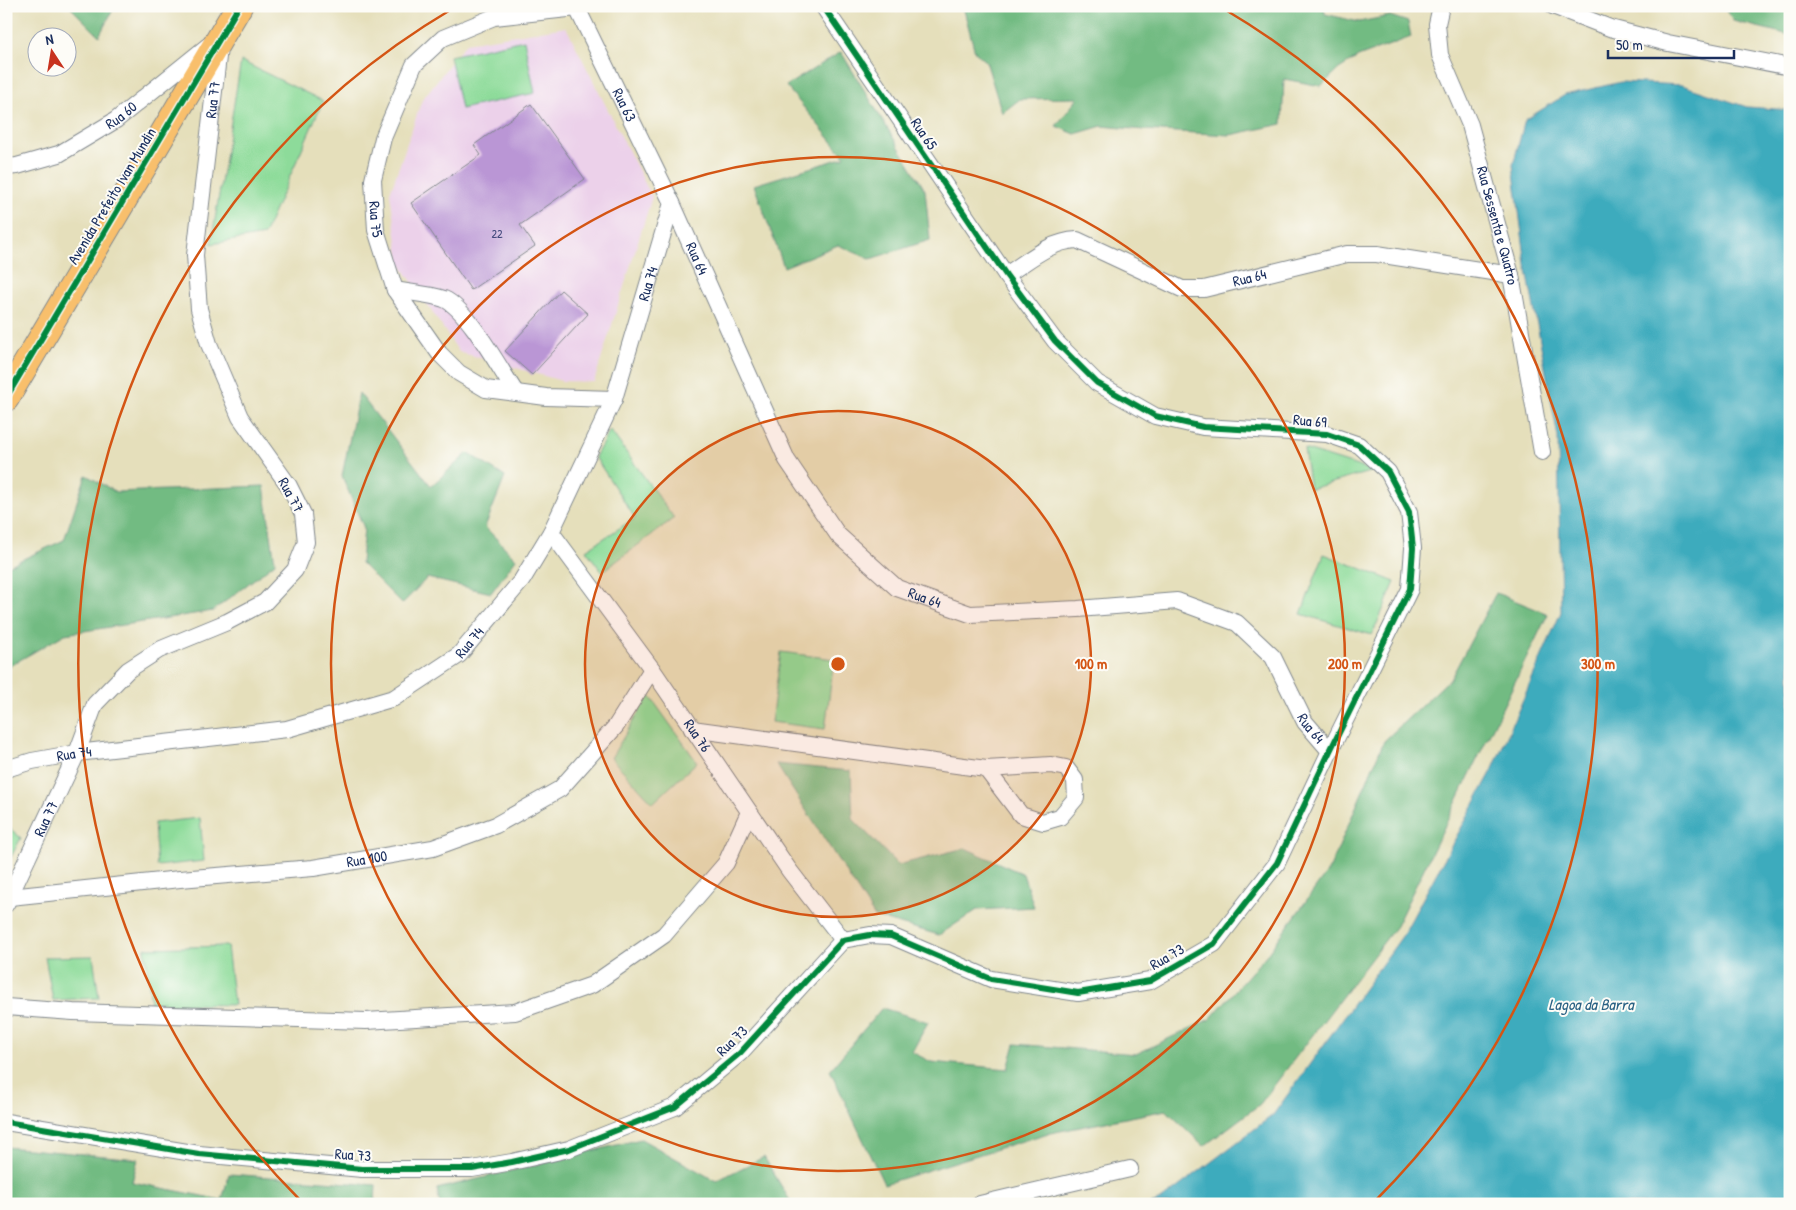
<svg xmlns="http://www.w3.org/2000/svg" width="1796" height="1210" viewBox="0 0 1796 1210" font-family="'Patrick Hand',sans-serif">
<rect width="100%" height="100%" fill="#fdfcf7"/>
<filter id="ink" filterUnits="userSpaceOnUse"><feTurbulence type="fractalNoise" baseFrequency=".02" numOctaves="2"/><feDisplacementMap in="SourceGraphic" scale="10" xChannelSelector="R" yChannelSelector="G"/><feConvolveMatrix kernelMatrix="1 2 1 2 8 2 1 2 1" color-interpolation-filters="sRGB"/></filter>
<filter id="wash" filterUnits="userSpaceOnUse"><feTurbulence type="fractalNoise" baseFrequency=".0096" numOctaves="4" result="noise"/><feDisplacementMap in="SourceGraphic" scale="20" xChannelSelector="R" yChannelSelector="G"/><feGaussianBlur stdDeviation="1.12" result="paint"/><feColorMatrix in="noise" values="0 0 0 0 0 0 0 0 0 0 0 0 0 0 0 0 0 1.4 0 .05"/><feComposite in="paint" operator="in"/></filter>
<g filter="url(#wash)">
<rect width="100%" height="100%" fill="#e5dfbb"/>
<!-- built -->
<path fill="#ecd1ea" d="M566,27L652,197L594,382L562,381L459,352L400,264L390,193L422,100L466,43Z"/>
<!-- green -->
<path fill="#8ddb9a" stroke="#54857c" d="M524,40L535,93L461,109L450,56Z
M241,61L323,101L264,235L211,244Z
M610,430L674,518L602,572L586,550L635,518L595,457Z
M1304,449L1373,471L1310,489Z
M1324,554L1395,582L1372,635L1301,614Z
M781,652L834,659L825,729L771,722Z
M649,695L697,762L653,803L611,758Z
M200,818L204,861L157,866L154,823Z
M6,825L21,838L6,866Z
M227,946L234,1005L151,1004L145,948Z
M93,956L99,998L53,1000L45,957Z"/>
<!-- forest -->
<path fill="#72bb82" stroke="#467570" d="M69,6H115L99,36Z
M963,6H1324L1325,14L1359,22L1390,16L1408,22L1411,37L1358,57L1339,69L1321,86L1284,79L1282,124L1230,135L1144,130L1102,126L1075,134L1056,126L1078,98L1020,99L1002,113L986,61L975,52Z
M1723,6H1790V35L1733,21Z
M841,52L925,190L930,240L870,259L838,245L784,267L754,185L845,157L786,86Z
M359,393L431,486L468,453L505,477L485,527L516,559L491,593L427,578L402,604L361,563L364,528L342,476Z
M86,475L116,492L264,486L275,563L213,611L65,634L6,668V567L64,540Z
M1496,593L1548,614L1396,926L1260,1104L1204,1146L1166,1110L1045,1134L884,1184L830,1070L882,1008L928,1022L912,1052L931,1062L1008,1069L1015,1044L1136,1054L1210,1019L1269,952L1330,868L1384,741L1451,678Z
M776,764L851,771L853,819L898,865L965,848L1023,874L1034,907L977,910L939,935L875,917Z
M641,1139L716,1181L764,1157L792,1204H440L437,1189Z
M6,1147L138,1159L132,1182L222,1200L229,1174L376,1185L375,1204H6Z"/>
<!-- water -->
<path fill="#3eabbd" stroke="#2c6d8e" d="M1621,82L1682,85L1747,107L1790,110V1204H1151L1161,1200L1273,1115L1403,935L1492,771L1561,612L1558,437L1526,265L1513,165L1525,120L1565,95Z"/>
<g id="blocks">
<!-- building -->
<path fill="#ba96d5" d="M531,104L585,179L520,225L535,246L471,290L411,203L481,155L474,145Z
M561,290L588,314L532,375L505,351Z"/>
</g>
</g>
<g filter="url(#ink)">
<use href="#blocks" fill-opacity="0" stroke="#80878c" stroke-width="1"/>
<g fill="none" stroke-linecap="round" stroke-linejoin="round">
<!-- street casing -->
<g stroke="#80878c" stroke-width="18">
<g id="street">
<path id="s1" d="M576,6L672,203L787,460L838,535L897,588L970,614L1078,609L1177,601L1237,623L1273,657L1305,722L1330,751"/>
<path id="s2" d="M1441,6L1437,24L1440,55L1470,125L1511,275L1542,452"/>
<path d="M1553,6L1610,28L1668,43L1790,67"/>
<path id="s3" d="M577,8L494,17L443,38L414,65L383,138L373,180L376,230L395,290L439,353L459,373L486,389L546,397L614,399"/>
<path id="s4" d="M6,167L17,166L59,154L116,120L209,45"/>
<path id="s5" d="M1006,275C1028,261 1050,241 1077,240L1182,289H1204L1347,254H1377L1511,275"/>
<path d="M395,290C411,293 430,294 444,299C468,309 501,371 516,393"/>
<path id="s6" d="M551,532L652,669L789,870L843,940"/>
<path d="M692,729L986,769L1051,765L1066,768L1075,780L1076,798L1060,817L1043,822L1021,815L986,769"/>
<path id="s7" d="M6,769L32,761L77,753L287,729L394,698L459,655L522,580L551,532L614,399L672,203"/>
<path id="s8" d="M10,897L180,879L313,868L433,848L496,825L560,789L616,726L652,669"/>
<path id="s9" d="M6,904L77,753L95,704L128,670L159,650L227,622L265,602L295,570L306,542L303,514L289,486L240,417L209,344L199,309L195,255L219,48"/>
<path d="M6,1007L73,1012L366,1021L515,1012L592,985L664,935L726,863L749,812"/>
<path d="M6,1122L199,1154L362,1169H472L512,1162L569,1149L675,1107L740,1053L843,940L870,935L891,936L991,979L1078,993L1150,981L1214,944L1277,863L1330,751L1410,589L1413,548L1409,512L1388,472L1359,445L1327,434L1203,427L1155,416L1097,383L1055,341L1006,275L823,6"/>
<path d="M980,1204L1130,1169"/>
</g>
</g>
<!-- primary casing -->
<g stroke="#80878c" stroke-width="28">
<path id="primary" d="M6,398L239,6"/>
</g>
<!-- street -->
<use href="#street" stroke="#fff" stroke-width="16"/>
<!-- primary -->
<use href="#primary" stroke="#f8bf6c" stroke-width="26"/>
<!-- cycleway casing -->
<g stroke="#fdfcf7" stroke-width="9">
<path id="cycleway" d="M6,398L239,6
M6,1122L199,1154L362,1169H472L512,1162L569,1149L675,1107L740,1053L843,940L870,935L891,936L991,979L1078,993L1150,981L1214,944L1277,863L1330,751L1410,589L1413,548L1409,512L1388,472L1359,445L1327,434L1203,427L1155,416L1097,383L1055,341L1006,275L823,6"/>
</g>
<!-- cycleway -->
<use href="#cycleway" stroke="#00873e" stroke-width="6"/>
</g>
</g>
<!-- distance rings -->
<circle cx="838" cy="664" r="253" fill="#d45514" fill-opacity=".12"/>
<g fill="none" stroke="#d45514" stroke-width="2.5">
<circle cx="838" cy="664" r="253"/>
<circle cx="838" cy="664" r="507"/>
<path d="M301 1201A760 760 0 0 1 452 9M1224 9A760 760 0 0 1 1375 1201"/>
</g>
<g text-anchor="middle" stroke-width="4" stroke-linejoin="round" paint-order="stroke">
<!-- number labels -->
<g font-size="12" fill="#43497c">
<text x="497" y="238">22</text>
</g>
<!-- street labels -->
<g font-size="15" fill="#1b2f5e" stroke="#fdfcf7">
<text dy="5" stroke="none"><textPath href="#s9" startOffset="964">Rua 77</textPath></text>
<text dy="5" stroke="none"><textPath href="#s1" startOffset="110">Rua 63</textPath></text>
<text dy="5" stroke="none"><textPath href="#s4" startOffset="128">Rua 60</textPath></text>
<text transform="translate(924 134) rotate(56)" y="5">Rua 65</text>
<text transform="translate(112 196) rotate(-59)" y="5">Avenida Prefeito Ivan Mundin</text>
<text dy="5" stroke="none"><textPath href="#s3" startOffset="340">Rua 75</textPath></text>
<text dy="5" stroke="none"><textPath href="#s2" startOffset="230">Rua Sessenta e Quatro</textPath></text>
<text dy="5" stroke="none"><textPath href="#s1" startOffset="280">Rua 64</textPath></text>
<text dy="5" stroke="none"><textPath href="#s5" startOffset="265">Rua 64</textPath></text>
<text dy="5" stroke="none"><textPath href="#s7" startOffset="895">Rua 74</textPath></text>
<text transform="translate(1310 421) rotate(5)" y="5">Rua 69</text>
<text transform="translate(291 495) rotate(61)" y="5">Rua 77</text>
<text dy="5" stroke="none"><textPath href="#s1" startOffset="700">Rua 64</textPath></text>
<text dy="5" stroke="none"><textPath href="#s7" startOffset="490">Rua 74</textPath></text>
<text dy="5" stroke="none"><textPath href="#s1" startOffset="1150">Rua 64</textPath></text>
<text dy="5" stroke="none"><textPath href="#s6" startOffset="251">Rua 76</textPath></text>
<text dy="5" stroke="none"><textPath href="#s7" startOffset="70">Rua 74</textPath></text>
<text dy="5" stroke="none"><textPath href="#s9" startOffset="94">Rua 77</textPath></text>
<text dy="5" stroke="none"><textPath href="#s8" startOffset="359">Rua 100</textPath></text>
<text transform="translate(1167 957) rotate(-30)" y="5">Rua 73</text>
<text transform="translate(732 1041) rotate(-44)" y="5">Rua 73</text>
<text transform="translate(353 1155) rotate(4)" y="5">Rua 73</text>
</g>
<!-- water labels -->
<g font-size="16" font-style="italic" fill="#296184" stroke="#fdfcf7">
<text x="1591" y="1010">Lagoa da Barra</text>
</g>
</g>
<circle cx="838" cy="664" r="8" fill="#d45514" stroke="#fdfcf7" stroke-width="2.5"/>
<g font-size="15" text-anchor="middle" font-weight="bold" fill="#d45514" stroke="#fdfcf7" stroke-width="4" stroke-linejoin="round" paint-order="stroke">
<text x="1091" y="669">100 m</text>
<text x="1345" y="669">200 m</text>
<text x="1598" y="669">300 m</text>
</g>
<!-- margin -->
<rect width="1796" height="1210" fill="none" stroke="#fdfcf7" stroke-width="25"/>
<!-- north arrow -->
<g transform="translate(52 52) rotate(348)"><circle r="24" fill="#fdfcf7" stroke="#a3aaba"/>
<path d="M0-4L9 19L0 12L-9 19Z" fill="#c8321e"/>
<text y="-8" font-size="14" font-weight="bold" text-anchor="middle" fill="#1b2f5e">N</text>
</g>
<!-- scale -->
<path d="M1608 50v8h126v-8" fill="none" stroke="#1b2f5e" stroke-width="2.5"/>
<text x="1616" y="50" font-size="15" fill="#1b2f5e" stroke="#fdfcf7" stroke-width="4" paint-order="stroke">50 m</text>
</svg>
